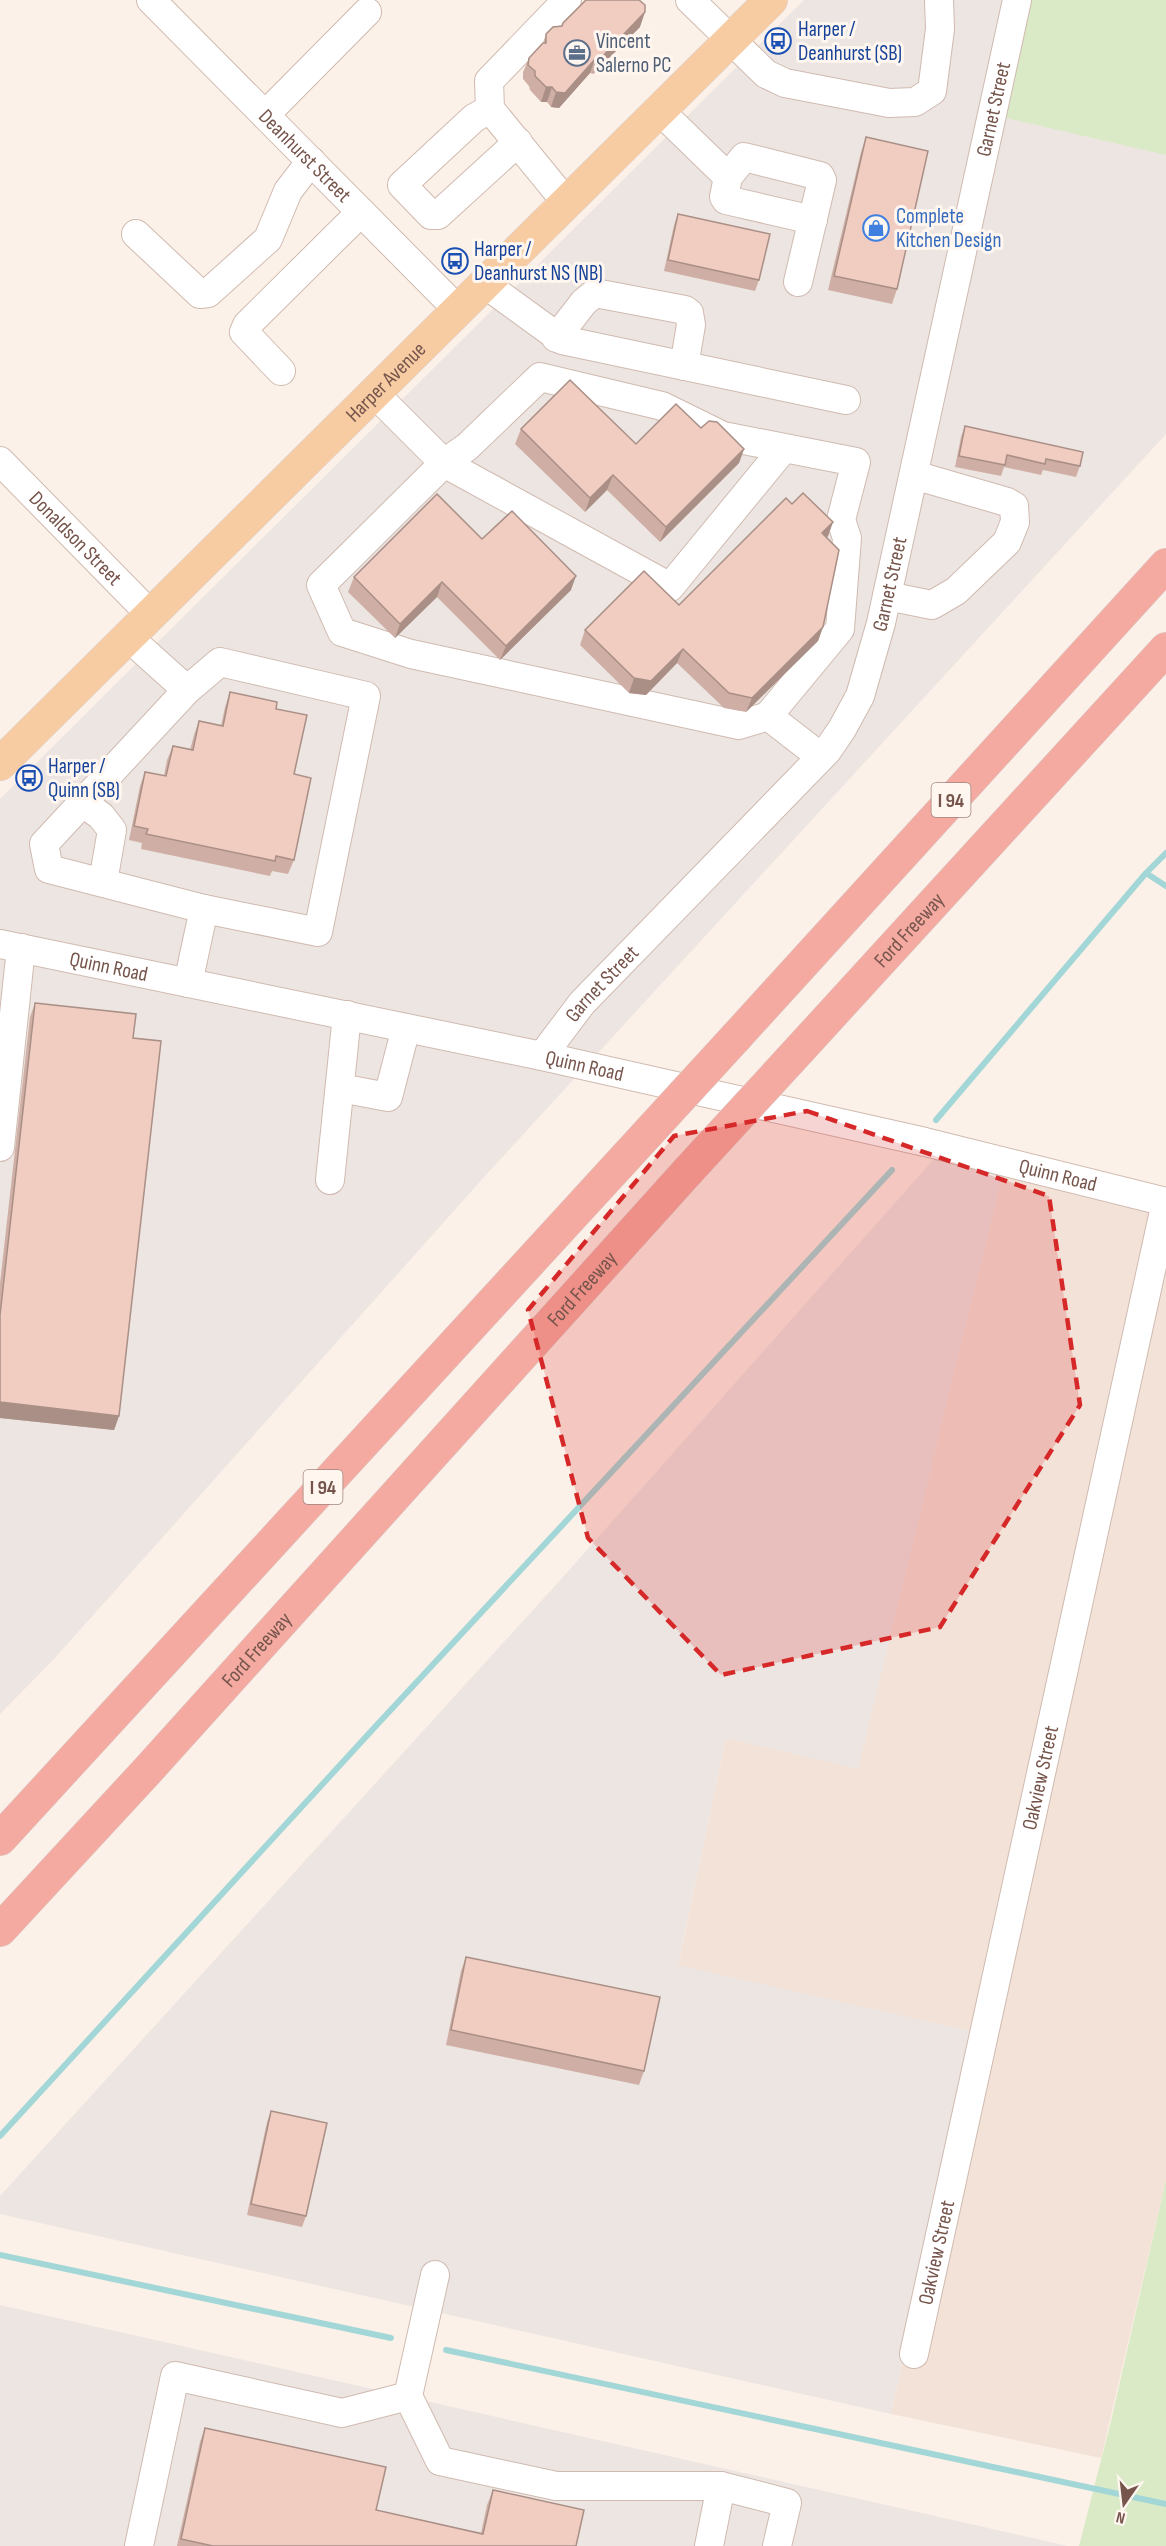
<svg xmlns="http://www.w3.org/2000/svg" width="1166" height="2546" viewBox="0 0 1166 2546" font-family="'Sofia Sans Condensed',sans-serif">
<rect width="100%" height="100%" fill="#fcf1e8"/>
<!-- residential -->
<path fill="#f3e2d7" d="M1003,1172L1166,1210V2180L1101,2458L891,2414L975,2032L678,1966L726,1738L858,1768Z"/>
<!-- industrial -->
<path fill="#ede5e1" d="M804,0H1166V434L485,1176L54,1659L0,1714V799Z
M934,1159L1003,1172L858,1769L726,1738L678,1965L975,2032L891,2414L0,2214V2196L554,1587Z
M0,2305L1068,2546H0Z"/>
<!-- green -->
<path fill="#daeac7" d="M1031,0H1166V155L1006,118Z
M1166,2180V2546H1079L1111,2421Z"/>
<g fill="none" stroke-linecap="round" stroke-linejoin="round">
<!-- stream -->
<path stroke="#a3d7d7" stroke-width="6" d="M1146,873L1166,886
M936,1120L1146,873L1166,853
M0,2136L374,1728L892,1170
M0,2255L391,2338
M446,2350L1166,2504"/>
<!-- minor casing -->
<g stroke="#d0bab0" stroke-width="30">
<g id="minor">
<path id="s1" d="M151,0L458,310"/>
<path d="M690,0L766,74L785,83L889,103L915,102L932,91L940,29L939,0"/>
<path d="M490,109L474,118L402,185L431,215H438L518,142"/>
<path d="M660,111L728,177L744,157L820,176L822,180L798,282"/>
<path d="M265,115L367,12"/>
<path d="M728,177L724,197L726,200L813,220"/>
<path d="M566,202L490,109L489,81L567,0"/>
<path d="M136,234L200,294L208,293L268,239L288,191L311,161"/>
<path d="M485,284L562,340L846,400"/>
<path d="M556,338L584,302L595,293L685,310L689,313L691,325L684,366"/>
<path d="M281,371L244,332L247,325L361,212"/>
<path d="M374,393L444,463L321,585L342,632L411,654L739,725L768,716L821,757"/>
<path id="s2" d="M0,461L150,614"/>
<path d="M887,596L932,605L956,591L1007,542L1015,522L1014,506L1007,502L914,475"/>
<path d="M128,637L187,690L220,662L366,696L318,932L204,909L49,869L44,844L187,690"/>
<path d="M768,716L840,629L847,538L841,520L856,462L723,436L662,406L540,377L467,447L444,463L670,587L784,448"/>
<path d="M83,803L101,816L112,830L103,882"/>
<path id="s3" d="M0,944L542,1056L925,1142L1166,1202"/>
<path d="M188,983L204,909"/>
<path id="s4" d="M542,1056L582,1003L827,751L842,729L860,696L881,623L1017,0"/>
<path d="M340,1088L388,1097L406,1028"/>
<path d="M0,1147L21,948"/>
<path d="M330,1180L347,1015"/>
<path d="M435,2275L408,2396L440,2461L556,2486H721L787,2503L777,2546"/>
<path id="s5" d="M914,2354L1166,1202"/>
<path d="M139,2546L175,2376L342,2413L408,2396"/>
<path d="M709,2546L721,2486"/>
</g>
</g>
<!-- major casing -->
<g stroke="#d9cfcd" stroke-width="34">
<g id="major">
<path id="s6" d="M0,764L771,0"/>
</g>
</g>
<!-- highway casing -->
<g stroke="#d9cfcd" stroke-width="34">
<g id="highway">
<path d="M737,1036L1166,565"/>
<path id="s7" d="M801,1048L1166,649"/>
<path d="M0,1839L626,1157"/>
<path id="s8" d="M0,1930L148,1770L688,1171"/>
</g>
</g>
<!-- minor -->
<use href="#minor" stroke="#fff" stroke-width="28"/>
<!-- major -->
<use href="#major" stroke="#f8cca3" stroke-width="33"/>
<!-- highway -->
<use href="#highway" stroke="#f4aaa1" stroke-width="33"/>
<!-- highway-bridge casing -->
<g stroke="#d9cfcd" stroke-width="34" stroke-linecap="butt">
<path id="highway-bridge" d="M626,1157L737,1036
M688,1171L801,1048"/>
</g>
<!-- highway-bridge -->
<use href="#highway-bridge" stroke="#f4aaa1" stroke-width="33"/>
</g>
<!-- wall -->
<path fill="#cfafa5" d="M563,23L640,27L593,74L590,73L559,108L551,107L547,102H541L530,90L529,86L523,79V72L529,58L543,43L546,34L561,26Z
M866,137L897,289L892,304L828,290L861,152Z
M678,214L759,280L755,291L664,271L674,225Z
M965,426L1080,466L1076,477L1043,470L1041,475L1004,467L1001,476L955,467L961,437Z
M701,428L744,449L739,463L660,542L607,490L585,512L515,444L521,429L636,444Z
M792,504L833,522L828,536L826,538L823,627L818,641L746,712L724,708L677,663L646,695L629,693L580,645L585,630L679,605Z
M482,539L571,590L500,660L437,597L395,638L348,592L354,577Z
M230,692L276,709L294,774V860L288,874L272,871L270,876L141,849L142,843L129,840L140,786L145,772L164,776L167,760L173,746L190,750L194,735L199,721L221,726L225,707Z
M35,1003L133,1038L119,1416L114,1430L0,1418V1283L30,1017Z
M466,1957L644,2071L639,2085L446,2045L461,1971Z
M271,2111L306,2216L302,2227L247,2215L267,2122Z
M205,2428L376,2510L481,2533L487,2505L493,2490L576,2546H177L200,2442Z"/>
<!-- shaded-wall -->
<path fill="#a98f86" d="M645,12L640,27L593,74L599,60Z
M595,59L590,73L559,108L551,107L556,92Z
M546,87H552L547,102H541Z
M744,449L739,463L660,542L666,527Z
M613,475L607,490L585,512L590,498Z
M833,522L828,536L817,548L822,533Z
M576,576L571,590L500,660L506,646Z
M442,582L437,597L395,638L400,624Z
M823,627L818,641L746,712L752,698Z
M683,649L677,663L646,695L629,693L634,678Z
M0,1402L119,1416L114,1430L0,1418Z"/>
<!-- building -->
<path fill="#f1ccc0" stroke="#a98f86" stroke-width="1.5" d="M586,0H639L645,5V12L599,60L595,59L565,93L556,92L552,87H546L535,76V71L528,65L529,58L543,43H546V34L553,27L562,26L563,23Z
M866,137L928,151L897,289L834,276Z
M678,214L770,234L759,280L668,260Z
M570,380L636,444L676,404L701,428L709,421L717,422L744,449L666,527L613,475L590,498L521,429Z
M965,426L1083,452L1080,466L1046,459L1045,464L1007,455L1005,465L959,456Z
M803,493L833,522L822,533L839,550L823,627L752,698L729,693L683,649L651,681L634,678L585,630L644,571L679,605L786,498L792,504Z
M437,494L482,539L512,511L576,576L506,646L442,582L400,624L354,577Z
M230,692L277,702L276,709L307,715L294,774L311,778L294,860L276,856L275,861L146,834L148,829L134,826L145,772L166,776L173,746L193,750L199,721L223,726Z
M35,1003L136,1014L133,1038L161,1041L119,1416L0,1402V1315Z
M466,1957L660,1997L644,2071L451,2030Z
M271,2111L327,2123L306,2216L251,2204Z
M205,2428L386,2467L376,2510L483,2534L493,2490L584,2510L576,2546H213L181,2539Z"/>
<!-- marked area -->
<path fill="#d62828" fill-opacity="0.2" stroke="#d62828" stroke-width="4.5" stroke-dasharray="12 8" stroke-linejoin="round" d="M807,1111L1049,1196L1080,1405L940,1627L721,1675L588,1538L528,1310L674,1136Z"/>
<!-- icons -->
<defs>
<g id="bus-ring" transform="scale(1.35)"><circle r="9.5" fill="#fff6ef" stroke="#1a4fb4" stroke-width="1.5"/><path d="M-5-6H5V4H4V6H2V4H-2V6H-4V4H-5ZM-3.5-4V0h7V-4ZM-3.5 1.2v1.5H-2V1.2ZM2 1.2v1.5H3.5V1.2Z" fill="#1a4fb4"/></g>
<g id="office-ring" transform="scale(1.35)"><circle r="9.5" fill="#fff6ef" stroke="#5c6f8a" stroke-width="1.5"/><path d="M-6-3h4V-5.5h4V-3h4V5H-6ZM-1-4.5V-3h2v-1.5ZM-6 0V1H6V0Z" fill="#5c6f8a"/></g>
<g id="shop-ring" transform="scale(1.35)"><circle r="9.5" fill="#fff6ef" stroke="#3f7fe0" stroke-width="1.5"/><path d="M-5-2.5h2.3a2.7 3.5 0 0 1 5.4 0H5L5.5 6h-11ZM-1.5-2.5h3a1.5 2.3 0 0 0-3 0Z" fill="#3f7fe0"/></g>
</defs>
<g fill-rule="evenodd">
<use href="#bus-ring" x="778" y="41"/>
<use href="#office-ring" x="577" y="53"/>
<use href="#shop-ring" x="876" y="228"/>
<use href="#bus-ring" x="455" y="261"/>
<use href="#bus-ring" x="29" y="778"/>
</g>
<g text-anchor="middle" stroke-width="6" stroke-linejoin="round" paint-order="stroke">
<!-- shield labels -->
<g fill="#fff6ef" stroke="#9f857d" stroke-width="1.5">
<rect x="931.5" y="783" width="39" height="34" rx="4.5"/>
<rect x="303.5" y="1470" width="39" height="34" rx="4.5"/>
</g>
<g font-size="20" font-weight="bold" fill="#76554c">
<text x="951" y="807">I 94</text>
<text x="323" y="1494">I 94</text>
</g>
<!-- transit labels -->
<g font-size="21" fill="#164399" stroke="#fff6ef" text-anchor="start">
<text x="798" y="36">Harper /<tspan x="798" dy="24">Deanhurst (SB)</tspan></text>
<text x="474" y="256">Harper /<tspan x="474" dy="24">Deanhurst NS (NB)</tspan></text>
<text x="48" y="773">Harper /<tspan x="48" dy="24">Quinn (SB)</tspan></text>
</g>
<!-- service labels -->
<g font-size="21" fill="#4e5e75" stroke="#fff6ef" text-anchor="start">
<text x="596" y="48">Vincent<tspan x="596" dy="24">Salerno PC</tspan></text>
</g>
<!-- street labels -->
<g font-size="21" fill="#76554c" stroke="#fff6ef">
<text dy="7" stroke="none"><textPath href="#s4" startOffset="1084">Garnet Street</textPath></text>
<text dy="7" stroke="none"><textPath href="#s1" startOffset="219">Deanhurst Street</textPath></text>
<text dy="7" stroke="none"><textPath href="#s6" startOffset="543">Harper Avenue</textPath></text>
<text dy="7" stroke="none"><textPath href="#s2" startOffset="108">Donaldson Street</textPath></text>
<text dy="7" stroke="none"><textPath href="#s4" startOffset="598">Garnet Street</textPath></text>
<text dy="7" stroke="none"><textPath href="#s7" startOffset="160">Ford Freeway</textPath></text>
<text dy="7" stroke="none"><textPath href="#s3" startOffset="111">Quinn Road</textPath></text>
<text dy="7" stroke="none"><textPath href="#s4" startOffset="94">Garnet Street</textPath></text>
<text dy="7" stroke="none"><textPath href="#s3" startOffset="597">Quinn Road</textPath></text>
<text dy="7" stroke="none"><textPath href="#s3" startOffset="1083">Quinn Road</textPath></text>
<text dy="7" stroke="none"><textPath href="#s8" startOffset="866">Ford Freeway</textPath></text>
<text dy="7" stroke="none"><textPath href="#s8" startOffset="380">Ford Freeway</textPath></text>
<text dy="7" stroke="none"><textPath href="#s5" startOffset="590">Oakview Street</textPath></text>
<text dy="7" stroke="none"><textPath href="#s5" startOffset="104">Oakview Street</textPath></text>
</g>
<!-- shop labels -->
<g font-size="21" fill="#366cbe" stroke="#fff6ef" text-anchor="start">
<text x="896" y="223">Complete<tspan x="896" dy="24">Kitchen Design</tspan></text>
</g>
</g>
<!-- north arrow -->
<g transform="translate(1124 2504) rotate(194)" stroke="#fff6ef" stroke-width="4.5" paint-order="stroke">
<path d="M0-4.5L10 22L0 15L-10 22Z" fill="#76554c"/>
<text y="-9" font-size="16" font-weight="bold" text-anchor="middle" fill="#76554c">N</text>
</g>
</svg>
